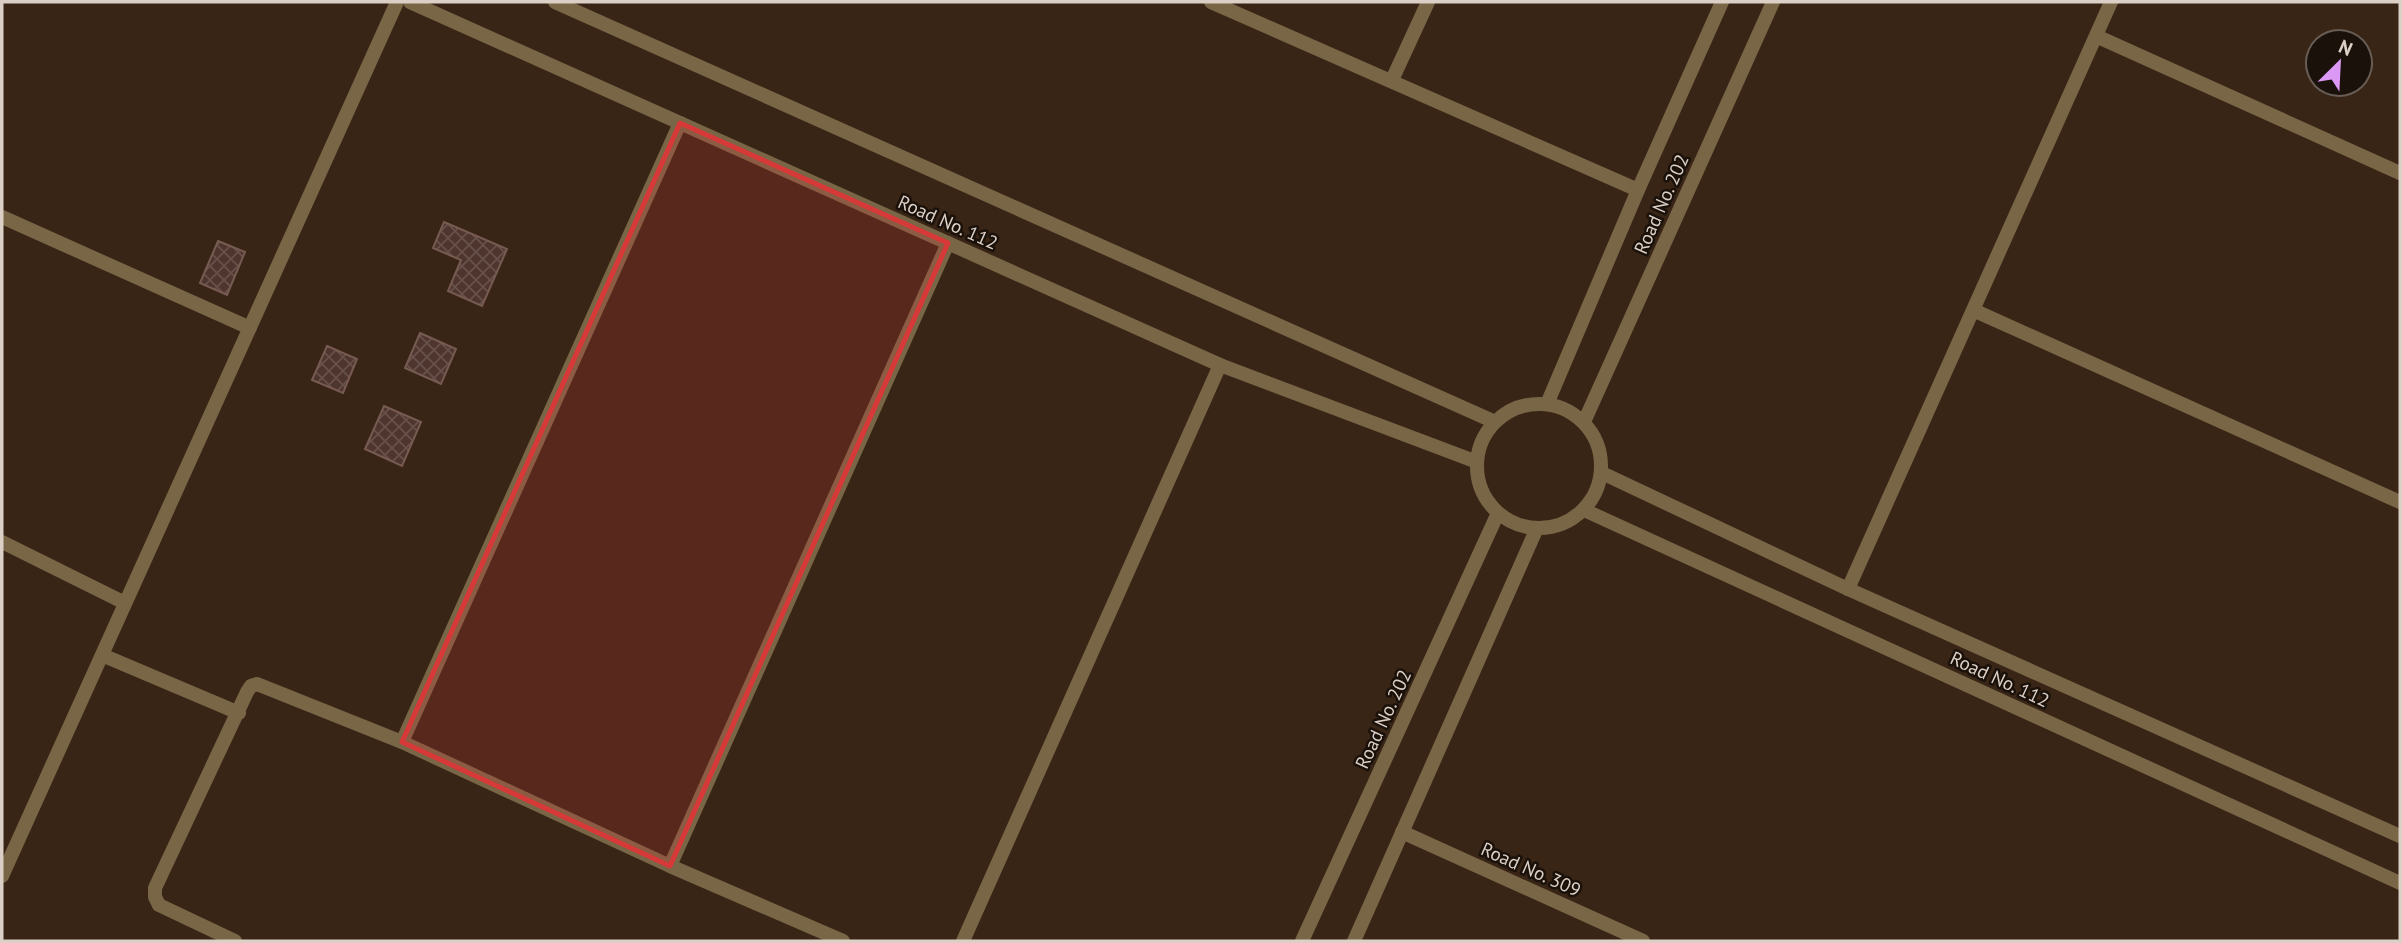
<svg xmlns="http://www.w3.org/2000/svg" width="2402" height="943" viewBox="0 0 2402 943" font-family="'PT Sans',sans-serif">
<defs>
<pattern id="building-cross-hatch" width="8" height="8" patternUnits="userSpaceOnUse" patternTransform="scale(1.75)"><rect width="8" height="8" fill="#4e352d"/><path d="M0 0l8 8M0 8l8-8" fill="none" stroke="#67514a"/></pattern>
</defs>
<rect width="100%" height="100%" fill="#392516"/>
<!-- building -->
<path fill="url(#building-cross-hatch)" stroke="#775b53" stroke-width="2" d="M444,222L507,249L482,306L448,291L461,260L433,248Z
M218,241L245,252L227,295L200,283Z
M420,333L456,349L441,384L405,368Z
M327,346L357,359L343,393L312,380Z
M384,406L421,422L402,466L365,449Z"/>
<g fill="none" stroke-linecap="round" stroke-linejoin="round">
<!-- minor -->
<path stroke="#796647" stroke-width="14" d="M1211,2L1638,190
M2096,36L2400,173
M1392,80L1428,2
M2,217L250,328
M1973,310L2400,502
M2,542L125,603
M1848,589L2111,2
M102,655L239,713
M402,742L680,123
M1402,832L1643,941
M670,866L948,243
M2,876L397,2
M235,941L159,905L155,897V888L247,692L251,686L257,684L402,742L670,866L843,941
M963,941L1220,365"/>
<!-- tertiary -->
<path stroke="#796647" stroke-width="14" d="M410,2L1220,365L1477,462
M555,2L1495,422
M1477 466a62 62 0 1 1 124 0a62 62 0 1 1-124 0Z
M1547,404L1638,190L1722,2
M1584,422L1773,2
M1602,473L1848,589L2400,836
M1584,510L2400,883
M1302,941L1498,513
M1354,941L1537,528"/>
</g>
<!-- marked area -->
<path fill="#d73938" fill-opacity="0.2" stroke="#d73938" stroke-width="5" stroke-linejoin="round" d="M680,123L948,243L670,866L402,742Z"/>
<g text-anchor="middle" stroke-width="5" stroke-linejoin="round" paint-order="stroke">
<!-- street labels -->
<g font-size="19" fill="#dccfc6" stroke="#1a110a">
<text transform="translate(1661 204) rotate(-66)" y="7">Road No. 202</text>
<text transform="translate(948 222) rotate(24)" y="7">Road No. 112</text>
<text transform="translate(2000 679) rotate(25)" y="7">Road No. 112</text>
<text transform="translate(1383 719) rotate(-65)" y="7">Road No. 202</text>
<text transform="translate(1531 869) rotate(24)" y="7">Road No. 309</text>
</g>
</g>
<!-- border -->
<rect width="2402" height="943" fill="none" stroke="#dccfc6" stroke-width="7"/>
<!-- north arrow -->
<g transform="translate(2339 63) rotate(24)"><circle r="33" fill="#1a110a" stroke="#685d55" stroke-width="2"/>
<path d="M0-5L12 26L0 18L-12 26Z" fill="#db99f5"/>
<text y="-10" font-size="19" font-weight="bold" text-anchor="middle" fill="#dccfc6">N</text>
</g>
</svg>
